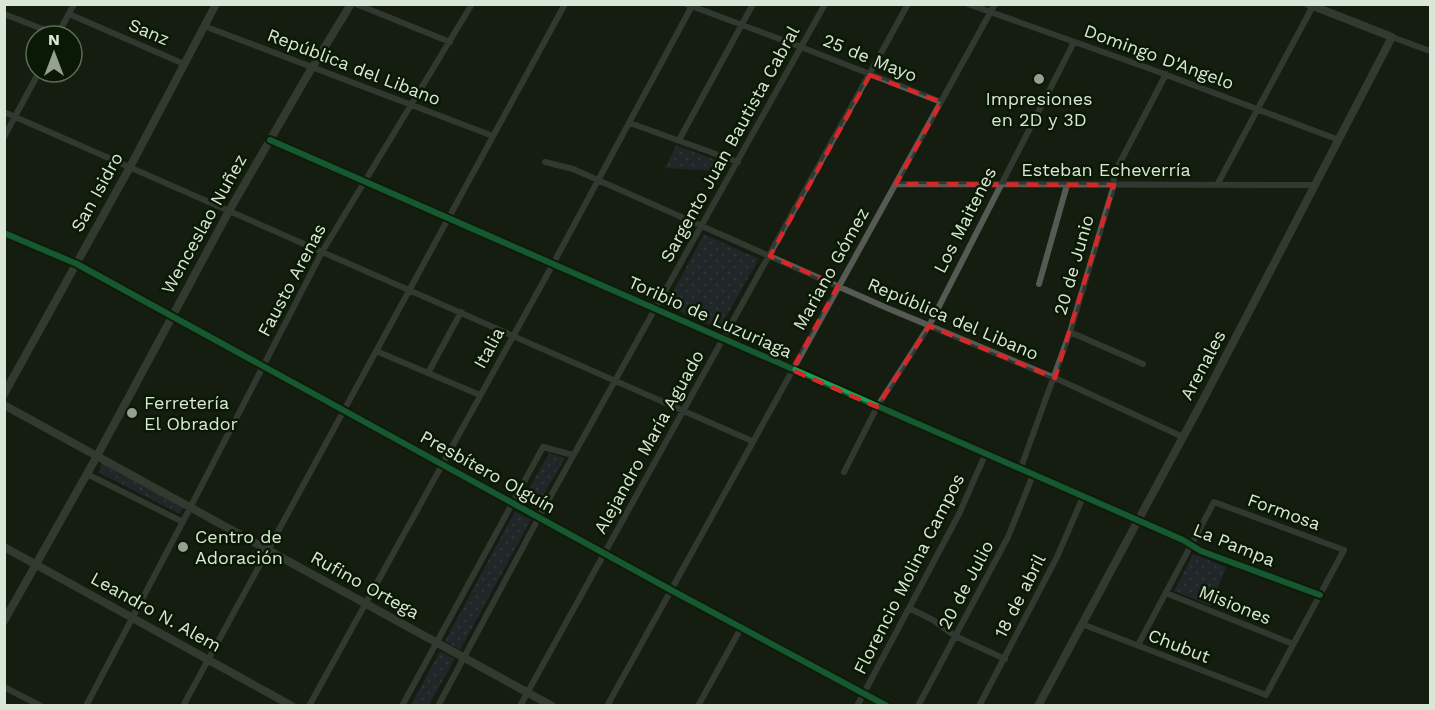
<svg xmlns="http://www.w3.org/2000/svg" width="1435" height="710" viewBox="0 0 1435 710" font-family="'Work Sans',sans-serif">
<defs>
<pattern id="park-dots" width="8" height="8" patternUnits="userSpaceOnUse" patternTransform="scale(1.5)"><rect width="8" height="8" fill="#313246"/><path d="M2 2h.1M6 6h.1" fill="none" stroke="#4e5060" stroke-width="1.8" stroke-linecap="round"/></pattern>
</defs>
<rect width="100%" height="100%" fill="#141d10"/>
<!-- park -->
<path fill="url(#park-dots)" d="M676,145L724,163L719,171L665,168Z
M704,234L759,259L719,329L666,305Z
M549,453L565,458L536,508L522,501Z
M102,459L184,506L180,514L99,473Z
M515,511L531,520L460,650L445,641Z
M1193,554L1226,567L1211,606L1174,591Z
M440,651L455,659L429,705H411Z"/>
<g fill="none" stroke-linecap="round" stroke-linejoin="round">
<!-- street -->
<path stroke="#565a55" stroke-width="6" d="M356,4L450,42
M686,4L801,47L941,102
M968,4L1148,68L1339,140
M4,14L58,35
M69,14L184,64
M204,26L493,136
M57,36L74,4
M1392,37L1430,51
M4,112L752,441
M630,123L738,162
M4,137L39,72
M270,140L1183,540L1201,551L1320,595
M679,140L753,4
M545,162L573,169L887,308L1055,378L1183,437
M896,184L1316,185
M1217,185L1314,4
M4,233L77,264L671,590L887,706
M1039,284L1067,185
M1070,332L1143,364
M376,351L480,395
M428,373L461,312
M1020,470L1070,332L1114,185V174L1166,74
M844,472L877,407L929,326L1074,42
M87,474L183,522
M1166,593L1293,644
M909,608L933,620L955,636L1005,659
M1082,624L1266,695L1344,550L1214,502L1138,645
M4,687L41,706
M86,706L190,508L322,252L472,4
M183,706L565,4
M309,706L553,264L693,4
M402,706L543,447L573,455
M438,706L539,517L825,4
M520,706L908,4
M607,706L995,4
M698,706L741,628
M857,706L959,514L985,455
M918,706L1008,537L1033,475
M979,706L1057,557L1083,497"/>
<!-- secondary -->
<path stroke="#585e56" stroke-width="8" d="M4,394L130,167L216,4
M4,405L552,706
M4,547L292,706
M4,621L97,456L229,211L307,76L351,4
M1038,706L1203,400L1392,37L1308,4"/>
<!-- cycleway casing -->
<g stroke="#091903" stroke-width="10">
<path id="cycleway" d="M270,140L1183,540L1201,551L1320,595
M4,233L77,264L671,590L887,706"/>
</g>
<!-- cycleway -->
<use href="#cycleway" stroke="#1a9f57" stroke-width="6"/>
</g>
<!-- marked area -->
<path d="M0 0H1435V710H0ZM870,75L941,102L896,184L1114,185L1055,378L929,326L877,407L792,370L838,286L770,256Z" fill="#141d10" fill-opacity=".55" fill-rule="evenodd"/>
<path fill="none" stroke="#d62828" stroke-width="4.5" stroke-dasharray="12 8" stroke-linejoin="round" d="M870,75L941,102L896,184L1114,185L1055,378L929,326L877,407L792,370L838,286L770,256Z"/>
<!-- markers -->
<g fill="#95a091" stroke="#091903" stroke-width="2">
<circle cx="1039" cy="79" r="6"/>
<circle cx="132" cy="413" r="6"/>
<circle cx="183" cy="547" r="6"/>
</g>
<g text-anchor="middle" stroke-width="5" stroke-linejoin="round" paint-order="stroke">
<!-- street labels -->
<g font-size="18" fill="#dae6d6" stroke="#091903">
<text transform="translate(149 32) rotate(23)" y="6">Sanz</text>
<text transform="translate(1159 57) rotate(20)" y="6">Domingo D'Angelo</text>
<text transform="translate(870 58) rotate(22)" y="6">25 de Mayo</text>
<text transform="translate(354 67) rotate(21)" y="6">República del Libano</text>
<text transform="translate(730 144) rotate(-61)" y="6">Sargento Juan Bautista Cabral</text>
<text x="1106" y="176">Esteban Echeverría</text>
<text transform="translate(97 192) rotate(-61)" y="6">San Isidro</text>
<text transform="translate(965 220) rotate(-63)" y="6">Los Maitenes</text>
<text transform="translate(204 224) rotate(-61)" y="6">Wenceslao Nuñez</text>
<text transform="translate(1074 265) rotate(-74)" y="6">20 de Junio</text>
<text transform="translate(831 269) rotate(-61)" y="6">Mariano Gómez</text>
<text transform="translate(292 280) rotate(-62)" y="6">Fausto Arenas</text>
<text transform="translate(710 317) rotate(24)" y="6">Toribio de Luzuriaga</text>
<text transform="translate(953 319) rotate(23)" y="6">República del Libano</text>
<text transform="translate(489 348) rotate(-61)" y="6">Italia</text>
<text transform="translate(1203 365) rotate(-62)" y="6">Arenales</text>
<text transform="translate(649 442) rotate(-61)" y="6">Alejandro María Aguado</text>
<text transform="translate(488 472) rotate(29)" y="6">Presbítero Olguín</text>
<text transform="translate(1284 512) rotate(20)" y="6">Formosa</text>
<text transform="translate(1234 545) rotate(22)" y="6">La Pampa</text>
<text transform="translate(909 574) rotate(-63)" y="6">Florencio Molina Campos</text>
<text transform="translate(365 585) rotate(29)" y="6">Rufino Ortega</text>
<text transform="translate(966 585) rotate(-62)" y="6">20 de Julio</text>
<text transform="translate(1020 596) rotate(-63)" y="6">18 de abril</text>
<text transform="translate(1235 605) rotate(22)" y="6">Misiones</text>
<text transform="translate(156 612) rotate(29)" y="6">Leandro N. Alem</text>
<text transform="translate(1179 646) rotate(21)" y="6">Chubut</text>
</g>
<!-- poi labels -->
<g font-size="18" fill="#dae6d6" stroke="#091903" text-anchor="start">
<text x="1039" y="105" text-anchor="middle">Impresiones<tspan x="1039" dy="21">en 2D y 3D</tspan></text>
<text x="144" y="409">Ferretería<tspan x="144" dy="21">El Obrador</tspan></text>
<text x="195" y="543">Centro de<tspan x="195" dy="21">Adoración</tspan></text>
</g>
</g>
<!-- border -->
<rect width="1435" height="710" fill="none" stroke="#dae6d6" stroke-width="12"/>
<!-- north arrow -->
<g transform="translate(54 54)"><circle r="28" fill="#091903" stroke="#5d6b57" stroke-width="1.5"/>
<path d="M0-4.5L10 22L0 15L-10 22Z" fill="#95a091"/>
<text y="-9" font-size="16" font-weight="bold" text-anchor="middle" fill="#dae6d6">N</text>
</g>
</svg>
